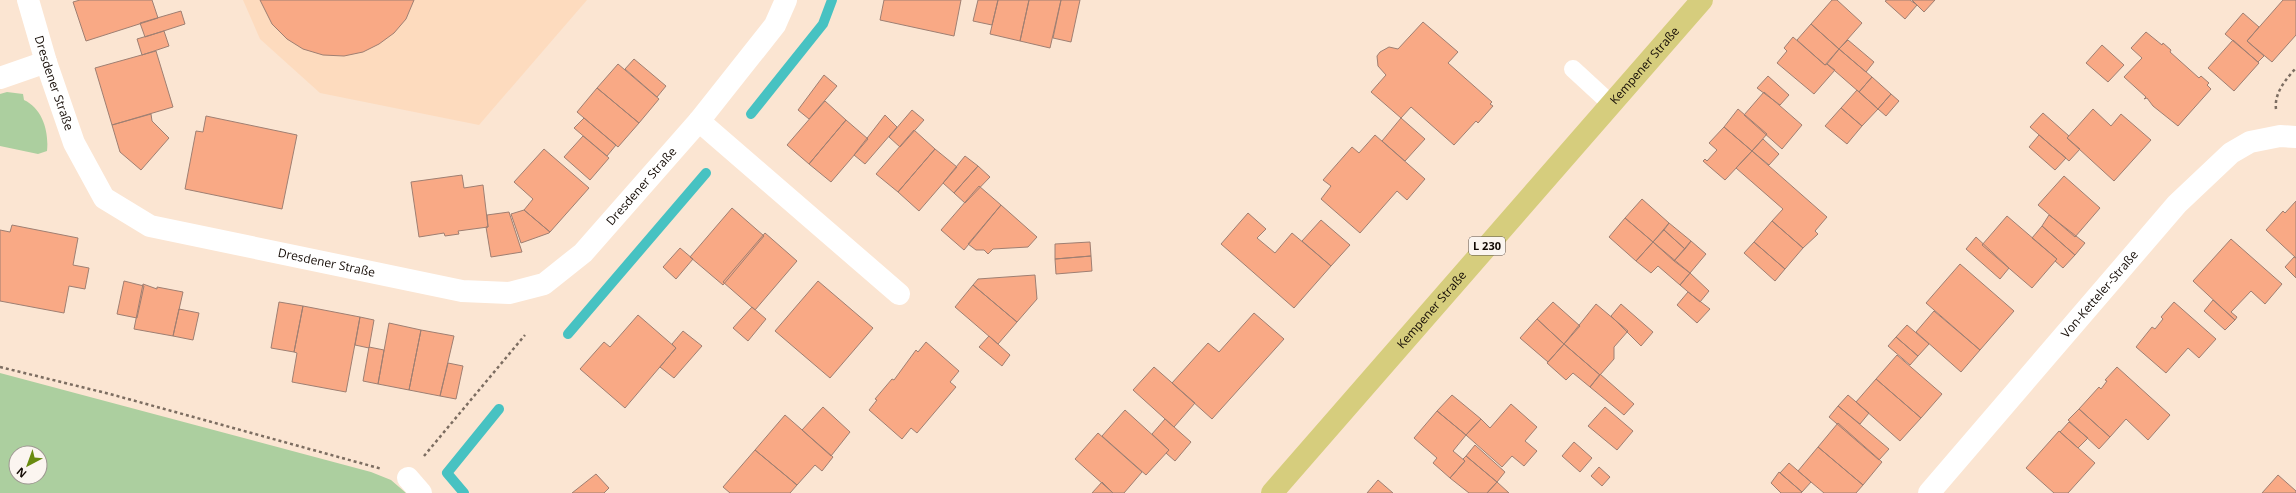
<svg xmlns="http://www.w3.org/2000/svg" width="2296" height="493" viewBox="0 0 2296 493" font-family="'Open Sans',sans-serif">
<rect width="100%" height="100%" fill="#fbe5d2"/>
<!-- built -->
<path fill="#fddbbe" d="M243,0H587L479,125L320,93L260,39Z"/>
<!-- green -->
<path fill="#accf9f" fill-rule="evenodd" d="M7,92L23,94L24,100C43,109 49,132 47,151L38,154L0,146V94Z
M0,373L371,472L391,480L406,493H0ZM16,453H40V477H16Z"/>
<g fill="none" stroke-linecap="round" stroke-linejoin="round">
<!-- stream -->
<path stroke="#47c2c2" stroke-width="10" d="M751,114L823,24L832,0
M568,334L706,173
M464,493L447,473L499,409"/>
</g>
<!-- building -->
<path fill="#f9a985" stroke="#9f7f72" d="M80,0H152L158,18L86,41L73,2Z
M260,0H414L406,19L394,33L379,44L363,52L344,56L323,55L303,49L287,39L272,24Z
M884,0H961L954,36L880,20Z
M978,0H998L992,25L973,21Z
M998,0H1029L1020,41L990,34Z
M1029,0H1061L1050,48L1020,41Z
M1061,0H1080L1071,42L1053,38Z
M1832,0H1837L1862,23L1839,49L1811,24Z
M1887,0H1910L1917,5L1905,19L1885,1Z
M1912,0H1935L1924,12Z
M2283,0H2296V35L2272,62L2247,41Z
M181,11L185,24L145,37L140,23Z
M2243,13L2259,27L2247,41L2264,56L2258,62L2225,34Z
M1423,22L1458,52L1448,63L1492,102L1490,104L1493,106L1478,123L1476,121L1454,145L1411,107L1401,118L1371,92L1386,75L1378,66L1377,56L1380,52L1389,47L1398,49Z
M1811,24L1839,49L1825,65L1797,40Z
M164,31L169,46L142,55L137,39Z
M2146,32L2162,45L2163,43L2171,50L2170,52L2199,78L2201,76L2209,83L2207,85L2211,89L2178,126L2153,106L2147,98L2144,99L2146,97L2124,77L2142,58L2131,48Z
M1793,37L1825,65L1827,64L1835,70L1814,94L1777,63L1787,51L1784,48Z
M1848,40L1874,62L1866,72L1839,49Z
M2233,40L2259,63L2234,91L2208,68Z
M2102,45L2124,65L2108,82L2086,63Z
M1839,49L1872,77L1859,92L1827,64Z
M156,51L173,107L112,125L95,68Z
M634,59L666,86L657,97L625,69Z
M618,64L659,99L639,123L597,88Z
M824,75L837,86L809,119L798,110Z
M1768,76L1789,95L1780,105L1757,88Z
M1872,77L1891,94L1878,109L1859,92Z
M597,88L639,123L618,147L577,112Z
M1857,90L1878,109L1862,126L1841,108Z
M1764,92L1802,125L1782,149L1744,115Z
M1891,94L1899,101L1886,116L1878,109Z
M825,101L846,120L809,164L787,145Z
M1841,108L1862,126L1847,144L1825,126Z
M1738,109L1767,134L1752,151L1724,127Z
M2093,109L2111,126L2121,114L2151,140L2114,181L2067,138Z
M912,110L924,120L900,147L889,137Z
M2043,113L2069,136L2067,138L2080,149L2069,161L2030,127Z
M151,114L152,121L169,138L141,170L120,152L112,125Z
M885,115L897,127L865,164L854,155Z
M206,116L297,135L282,209L185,189L196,131L203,132Z
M584,118L616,145L607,156L574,128Z
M1401,118L1425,139L1405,161L1382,141Z
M846,120L868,139L831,182L809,164Z
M1724,127L1752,151L1725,180L1703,161L1705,159L1707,161L1717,150L1709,143Z
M914,130L935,149L898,192L876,174Z
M1375,135L1425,179L1407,200L1397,191L1360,233L1321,199L1331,186L1323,180L1352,147L1359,153Z
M2039,135L2066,158L2055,170L2029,147Z
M583,136L609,158L590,180L564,157Z
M1763,139L1779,154L1769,165L1752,151Z
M544,149L589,188L550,232L524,210L533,199L514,182Z
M935,149L957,167L919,211L898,192Z
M1752,151L1827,217L1815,231L1818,234L1803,248L1772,221L1783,209L1736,168Z
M965,156L978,166L954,193L943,183Z
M978,166L990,177L965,203L954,193Z
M462,175L464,188L483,185L488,227L458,231L459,234L445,236L444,233L419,237L411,182Z
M2064,176L2100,208L2075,237L2038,205Z
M979,186L1001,205L964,250L941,230Z
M1642,199L1669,223L1653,242L1625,218Z
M2296,201V258L2266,230L2283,211L2285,213Z
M1001,205L1037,237L1028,247L993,249L988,254L984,250H976L968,244Z
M732,208L764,236L723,285L690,257Z
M524,210L550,232L549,233L521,243L511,214Z
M509,212L522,252L491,257L486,227H488L487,215Z
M1248,213L1266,229L1257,238L1275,253L1292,233L1331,266L1294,308L1221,244Z
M2049,215L2085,243L2075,255L2042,226Z
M2007,216L2057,259L2032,288L1982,245Z
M1625,218L1653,242L1636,261L1609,237Z
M1321,220L1350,245L1331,266L1302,241Z
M1772,221L1803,248L1785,269L1754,242Z
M1669,223L1691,241L1685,249L1664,230Z
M12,225L78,238L73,265L89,268L85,289L69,286L64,313L0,301V230L10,232Z
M2042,226L2075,255L2063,268L2055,261L2057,259L2032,238Z
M1664,230L1685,249L1674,261L1653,242Z
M765,233L797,261L755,310L723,282Z
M1976,237L2009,268L2000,279L1966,249Z
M2231,239L2282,284L2265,304L2251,291L2231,312L2237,317L2235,320L2193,281Z
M1691,241L1706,254L1690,273L1674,261Z
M1090,242L1091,256L1055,259V244Z
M1653,242L1690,273L1680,285L1658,266L1651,273L1636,261Z
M1754,242L1785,269L1775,281L1744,253Z
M680,248L693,259L676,279L663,267Z
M1091,256L1092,271L1056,274L1055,259Z
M2294,257L2296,258V278L2285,267Z
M1960,264L2014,311L1980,350L1926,303Z
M1690,273L1709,291L1700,302L1680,285Z
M1035,275L1037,299L1017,322L973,285L978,279Z
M124,281L144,286L137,318L117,314Z
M818,281L873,328L830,378L775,331Z
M143,284L157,289V287L183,292L173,336L134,329Z
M973,285L1017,322L998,344L955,307Z
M1688,292L1710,309L1697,323L1677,305Z
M2213,300L2235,320L2225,330L2204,311Z
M279,302L303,306L294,352L271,348Z
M1553,302L1580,326L1564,344L1537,319Z
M2174,302L2216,339L2199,358L2188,348L2166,373L2136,347L2152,327L2155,329L2163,319L2161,317Z
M1596,304L1628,331L1614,347V359L1600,375L1564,344Z
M1621,304L1653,332L1641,346L1611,316Z
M303,306L360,317L346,392L292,382L297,353L294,352Z
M752,307L766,319L748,341L733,328Z
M179,309L199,313L193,340L173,336Z
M1934,311L1980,350L1961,372L1916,332Z
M1254,313L1284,339L1212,419L1172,383L1208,343L1219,352Z
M638,315L676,348L625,408L580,369L604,342L610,347Z
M360,317L374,320L369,348L355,345Z
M1537,319L1564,344L1548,362L1520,338Z
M389,323L421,330L409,390L378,384Z
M1907,325L1929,344L1918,356L1896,337Z
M421,330L454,336L440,396L409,390Z
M683,331L702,346L674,378L660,367L676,348L672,344Z
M989,336L1010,355L1002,366L979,347Z
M1896,337L1918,356L1910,365L1888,346Z
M926,342L959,371L950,382L956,387L917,433L911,428L902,439L869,410L877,400L875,399L892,379L894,380L916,350L918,352Z
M1564,344L1600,375L1590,387L1573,373L1566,380L1547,363Z
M369,347L384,350L378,384L363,381Z
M1897,355L1942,394L1921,418L1876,379Z
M448,363L463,366L456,399L440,396Z
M1154,367L1195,403L1174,427L1133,390Z
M2117,367L2170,415L2148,440L2126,419L2110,437L2079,409L2099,387L2101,389L2107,381L2105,380Z
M1600,374L1634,404L1624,415L1590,387Z
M1876,379L1921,418L1900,441L1856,402Z
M1452,395L1481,419L1466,435L1437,411Z
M1848,395L1869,413L1860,424L1838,406Z
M1511,404L1537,427L1525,441L1537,451L1524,466L1512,456L1502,467L1466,435L1481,419L1490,428Z
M1838,406L1889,449L1879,460L1829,417Z
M823,407L850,432L831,456L802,430Z
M1605,407L1633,431L1617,450L1588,426Z
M2079,409L2110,437L2099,449L2068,420Z
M1125,410L1169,450L1146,475L1102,436Z
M1437,411L1466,435L1453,451L1465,461L1450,478L1433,463L1437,458L1414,438Z
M785,415L833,457L822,471L815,465L797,485L755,450Z
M1165,419L1191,442L1175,461L1166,453L1169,450L1152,434Z
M2069,422L2088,438L2078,448L2060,432Z
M1838,423L1882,462L1863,485L1818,447Z
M2059,431L2095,463L2068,493H2054L2026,468Z
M1098,433L1142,472L1124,493H1113L1075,459Z
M1574,442L1592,458L1580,472L1562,456Z
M1475,445L1505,472L1497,482L1466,456Z
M1818,447L1863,485L1856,493H1824L1798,471Z
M755,450L797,485L790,493H730L723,487Z
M1466,456L1497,482L1487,493H1469L1450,478L1465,461L1463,459Z
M1789,463L1811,482L1802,492L1780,473Z
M1599,467L1610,477L1602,486L1591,476Z
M1779,472L1802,492L1801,493H1781L1771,483Z
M596,474L609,488L604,493H572Z
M2278,475L2296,491V493H2262Z
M1378,480L1393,493H1367Z
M1102,482L1113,493H1092Z
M1497,482L1509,493H1487Z"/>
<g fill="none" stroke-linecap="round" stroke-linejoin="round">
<!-- path -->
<path stroke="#7c6d61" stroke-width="2.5" stroke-dasharray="3 3" stroke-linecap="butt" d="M2276,109C2274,93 2286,79 2296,68
M0,367L110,394L382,469
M424,456L525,335"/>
<!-- service -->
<path stroke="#fff" stroke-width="18" d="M1573,69L1611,104"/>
<!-- minor -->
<g stroke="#fff" stroke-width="22">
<path id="s1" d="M28,0L46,62L74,143L104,198L150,226L462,291L509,293L544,284L583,253L699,121L775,25L786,0"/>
<path d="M0,78L46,62"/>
<path d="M699,121L899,294"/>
<path d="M408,478L421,493"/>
<path id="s2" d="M1929,493L2177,204L2231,153L2250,142L2280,136L2296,137"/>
</g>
<!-- primary -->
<path stroke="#d6cd7d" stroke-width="22" id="s3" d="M1272,493L1702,0"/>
</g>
<g text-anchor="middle" stroke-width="4" stroke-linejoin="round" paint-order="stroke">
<!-- shield labels -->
<rect fill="#fbf5f0" stroke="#59504b" stroke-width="1" x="1469" y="237" width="36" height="18" rx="3"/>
<g font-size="11" font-weight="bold" fill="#130a04">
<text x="1487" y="250">L 230</text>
</g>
<!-- street labels -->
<g font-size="12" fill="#130a04" stroke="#fbf5f0">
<text dy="4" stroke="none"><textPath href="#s3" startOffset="567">Kempener Straße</textPath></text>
<text dy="4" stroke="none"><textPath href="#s1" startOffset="87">Dresdener Straße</textPath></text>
<text dy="4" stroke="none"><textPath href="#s1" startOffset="807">Dresdener Straße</textPath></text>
<text dy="4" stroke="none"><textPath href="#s1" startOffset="447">Dresdener Straße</textPath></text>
<text dy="4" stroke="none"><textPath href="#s2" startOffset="262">Von-Ketteler-Straße</textPath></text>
<text dy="4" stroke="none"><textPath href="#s3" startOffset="243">Kempener Straße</textPath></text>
</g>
</g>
<!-- north arrow -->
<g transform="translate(28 465) rotate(221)"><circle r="19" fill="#fbf5f0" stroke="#9e9792"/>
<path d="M0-3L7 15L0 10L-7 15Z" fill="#698b10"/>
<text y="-6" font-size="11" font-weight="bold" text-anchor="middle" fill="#130a04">N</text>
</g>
</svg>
